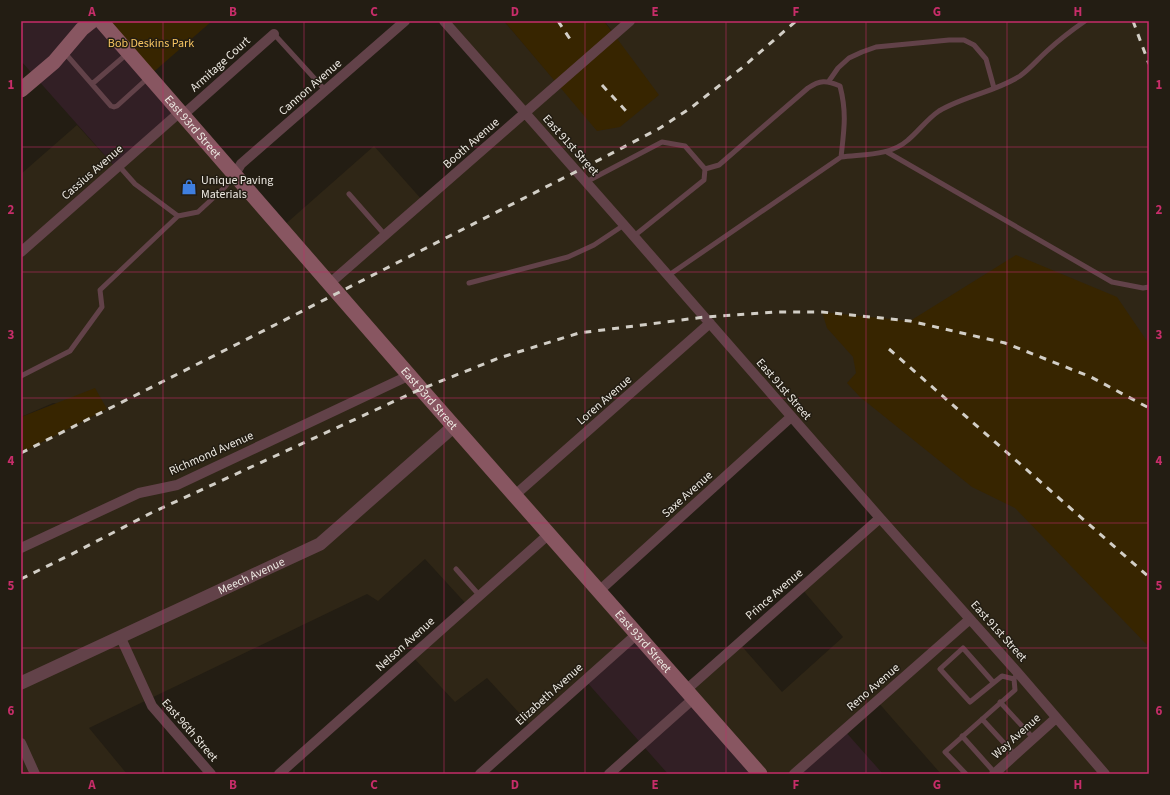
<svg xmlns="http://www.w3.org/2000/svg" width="1170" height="795" viewBox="0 0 1170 795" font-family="'Source Sans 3',sans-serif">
<rect width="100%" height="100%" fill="#231d13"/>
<!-- commercial -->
<path fill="#321f25" d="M21,21H101L180,112L116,168L21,61Z
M637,634L760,774H668L585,680Z
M844,730L883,774H794Z"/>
<!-- built -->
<path fill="#2f2616" d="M444,21H504L558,84L615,34L604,21H1149V774H941L877,701L794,774H760L686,690L739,643L782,692L843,637L801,588L880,518L791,417L599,591L637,634L532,727L487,678L455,702L412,656L468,606L425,559L378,601L367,594L89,728L127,774H24L21,765V453L107,409L53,403L21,417V174L77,125L116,168L180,112L281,228L374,146L423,201L525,113Z"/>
<!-- green -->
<path fill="#372500" d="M101,21H212L149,76Z
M504,21H604L659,95L620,127L597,131Z
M1016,255L1117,297L1149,344V647L1015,508L972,487L860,397L847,383L856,373L853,357L827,328L822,312L910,321Z
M95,388L107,409L21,453V417Z"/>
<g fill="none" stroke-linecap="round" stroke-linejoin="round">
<!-- service -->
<path stroke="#624249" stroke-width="5" d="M274,34L325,90
M64,52L111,106L114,107L117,106L149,77
M829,81L838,68L849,58L862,52L876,47L949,40H964L974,45L986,59L994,88
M92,84L128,53
M887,152L1112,282L1143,288L1149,287
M841,157C864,154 890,156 908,140C919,131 927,119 939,111C964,96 995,92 1020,76C1030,69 1038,59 1047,51C1059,40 1072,30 1085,21
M586,182L662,142L685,146L705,169L704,180L634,236
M349,194L385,235
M178,216L198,212L225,187L233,176
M669,275L841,157C844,130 847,113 840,86C826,80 820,80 808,88L719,165L705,169
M469,283L568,257L594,245L624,225
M21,376L70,351L102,307L100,290L178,216L135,184L119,166
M456,569L480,596
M993,682L963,648L940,669L970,702L1002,676L1014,679
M1000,702L1034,739
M982,719L1015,755
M962,736L995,773
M966,774L945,752L1015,690L1014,679L1015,677"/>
<!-- minor -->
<path stroke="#624249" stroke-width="10" d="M444,21L624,225L880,518L1018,673L1105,774
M183,115L274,34
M235,174L241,164L405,21
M21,252L180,112
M329,284L630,21
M515,495L710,323
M21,548L139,493L177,485L410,375
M599,591L791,417
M120,636L152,706L211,774
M686,690L880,518
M21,743L35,774
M279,774L549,534
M480,774L637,634
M609,774L693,699
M794,774L970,619
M994,774L1056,718"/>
<!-- tertiary -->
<path stroke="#624249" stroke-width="13" id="s1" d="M21,683L320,544L454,426"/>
<!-- secondary -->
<g stroke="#885661" stroke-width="15">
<path id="s2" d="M101,21L421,389L760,774"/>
<path d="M21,90L54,62L82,29L92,21"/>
</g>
<!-- rail -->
<path stroke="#d2cec6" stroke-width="3" stroke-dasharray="7 7" stroke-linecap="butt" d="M558,21L570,39
M1133,21L1149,64
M602,85L626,111
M889,349L1149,577
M21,453L265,330L595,162L660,128L692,107L743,67L796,21
M21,579L70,555L151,513L421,389L499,358L579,333L705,317L776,312H822L910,321L1005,343L1091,377L1149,408"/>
</g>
<!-- grid -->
<path fill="none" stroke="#c62d69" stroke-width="1" stroke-opacity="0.55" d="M163,21V774M304,21V774M444,21V774M585,21V774M726,21V774M866,21V774M1007,21V774M21,147H1149M21,272H1149M21,398H1149M21,523H1149M21,648H1149"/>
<!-- icons -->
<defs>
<g id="shop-bare" transform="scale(1.2)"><path d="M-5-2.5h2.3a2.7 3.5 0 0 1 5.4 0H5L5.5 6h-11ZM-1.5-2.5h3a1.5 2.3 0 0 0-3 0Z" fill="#3f7fe0" stroke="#231d13" stroke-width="2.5" paint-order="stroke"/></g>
</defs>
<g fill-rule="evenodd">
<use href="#shop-bare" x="189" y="187"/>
</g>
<g text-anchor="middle" stroke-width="3" stroke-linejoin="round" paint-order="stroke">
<!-- park labels -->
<g font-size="12" fill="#f7c561" stroke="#231d13">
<text x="151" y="47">Bob Deskins Park</text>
</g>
<!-- street labels -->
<g font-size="12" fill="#eeeae3" stroke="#231d13">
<text transform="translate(220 64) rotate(-42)" y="4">Armitage Court</text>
<text transform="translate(310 87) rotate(-41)" y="4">Cannon Avenue</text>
<text dy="4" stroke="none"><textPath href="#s2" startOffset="140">East 93rd Street</textPath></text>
<text transform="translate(471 143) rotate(-41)" y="4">Booth Avenue</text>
<text transform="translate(571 145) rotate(48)" y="4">East 91st Street</text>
<text transform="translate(92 172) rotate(-41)" y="4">Cassius Avenue</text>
<text transform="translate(784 389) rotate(49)" y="4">East 91st Street</text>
<text dy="4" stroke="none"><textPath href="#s2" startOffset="500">East 93rd Street</textPath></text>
<text transform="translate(604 400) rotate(-41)" y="4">Loren Avenue</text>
<text transform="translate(211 453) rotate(-24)" y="4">Richmond Avenue</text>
<text transform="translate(687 494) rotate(-42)" y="4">Saxe Avenue</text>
<text dy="4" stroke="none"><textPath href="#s1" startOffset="254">Meech Avenue</textPath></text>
<text transform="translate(774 594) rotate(-41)" y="4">Prince Avenue</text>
<text transform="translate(999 631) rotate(48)" y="4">East 91st Street</text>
<text dy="4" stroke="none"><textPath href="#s2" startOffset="824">East 93rd Street</textPath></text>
<text transform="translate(405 644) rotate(-42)" y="4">Nelson Avenue</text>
<text transform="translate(873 687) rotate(-41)" y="4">Reno Avenue</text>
<text transform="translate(549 694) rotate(-42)" y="4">Elizabeth Avenue</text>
<text transform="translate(190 730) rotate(49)" y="4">East 96th Street</text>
<text transform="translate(1016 736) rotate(-42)" y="4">Way Avenue</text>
</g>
<!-- poi labels -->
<g font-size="12" fill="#eeeae3" stroke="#231d13" text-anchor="start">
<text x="201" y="184">Unique Paving<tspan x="201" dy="14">Materials</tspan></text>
</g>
</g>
<!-- border -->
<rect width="1170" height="795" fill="none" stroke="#231d13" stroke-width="44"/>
<rect x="22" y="22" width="1126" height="751" fill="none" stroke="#c62d69" stroke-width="1.5"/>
<g font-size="13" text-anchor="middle" font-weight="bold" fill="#c62d69">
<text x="92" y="16">A</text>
<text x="233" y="16">B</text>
<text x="374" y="16">C</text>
<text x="515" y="16">D</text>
<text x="655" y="16">E</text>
<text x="796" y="16">F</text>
<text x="937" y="16">G</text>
<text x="1078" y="16">H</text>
<text x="11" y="89">1</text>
<text x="1159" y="89">1</text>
<text x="11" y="214">2</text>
<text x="1159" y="214">2</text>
<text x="11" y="339">3</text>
<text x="1159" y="339">3</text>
<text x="11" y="465">4</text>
<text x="1159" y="465">4</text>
<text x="11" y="590">5</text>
<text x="1159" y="590">5</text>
<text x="11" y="715">6</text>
<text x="1159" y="715">6</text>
<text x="92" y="789">A</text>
<text x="233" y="789">B</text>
<text x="374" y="789">C</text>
<text x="515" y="789">D</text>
<text x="655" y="789">E</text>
<text x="796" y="789">F</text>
<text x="937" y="789">G</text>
<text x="1078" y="789">H</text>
</g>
</svg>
